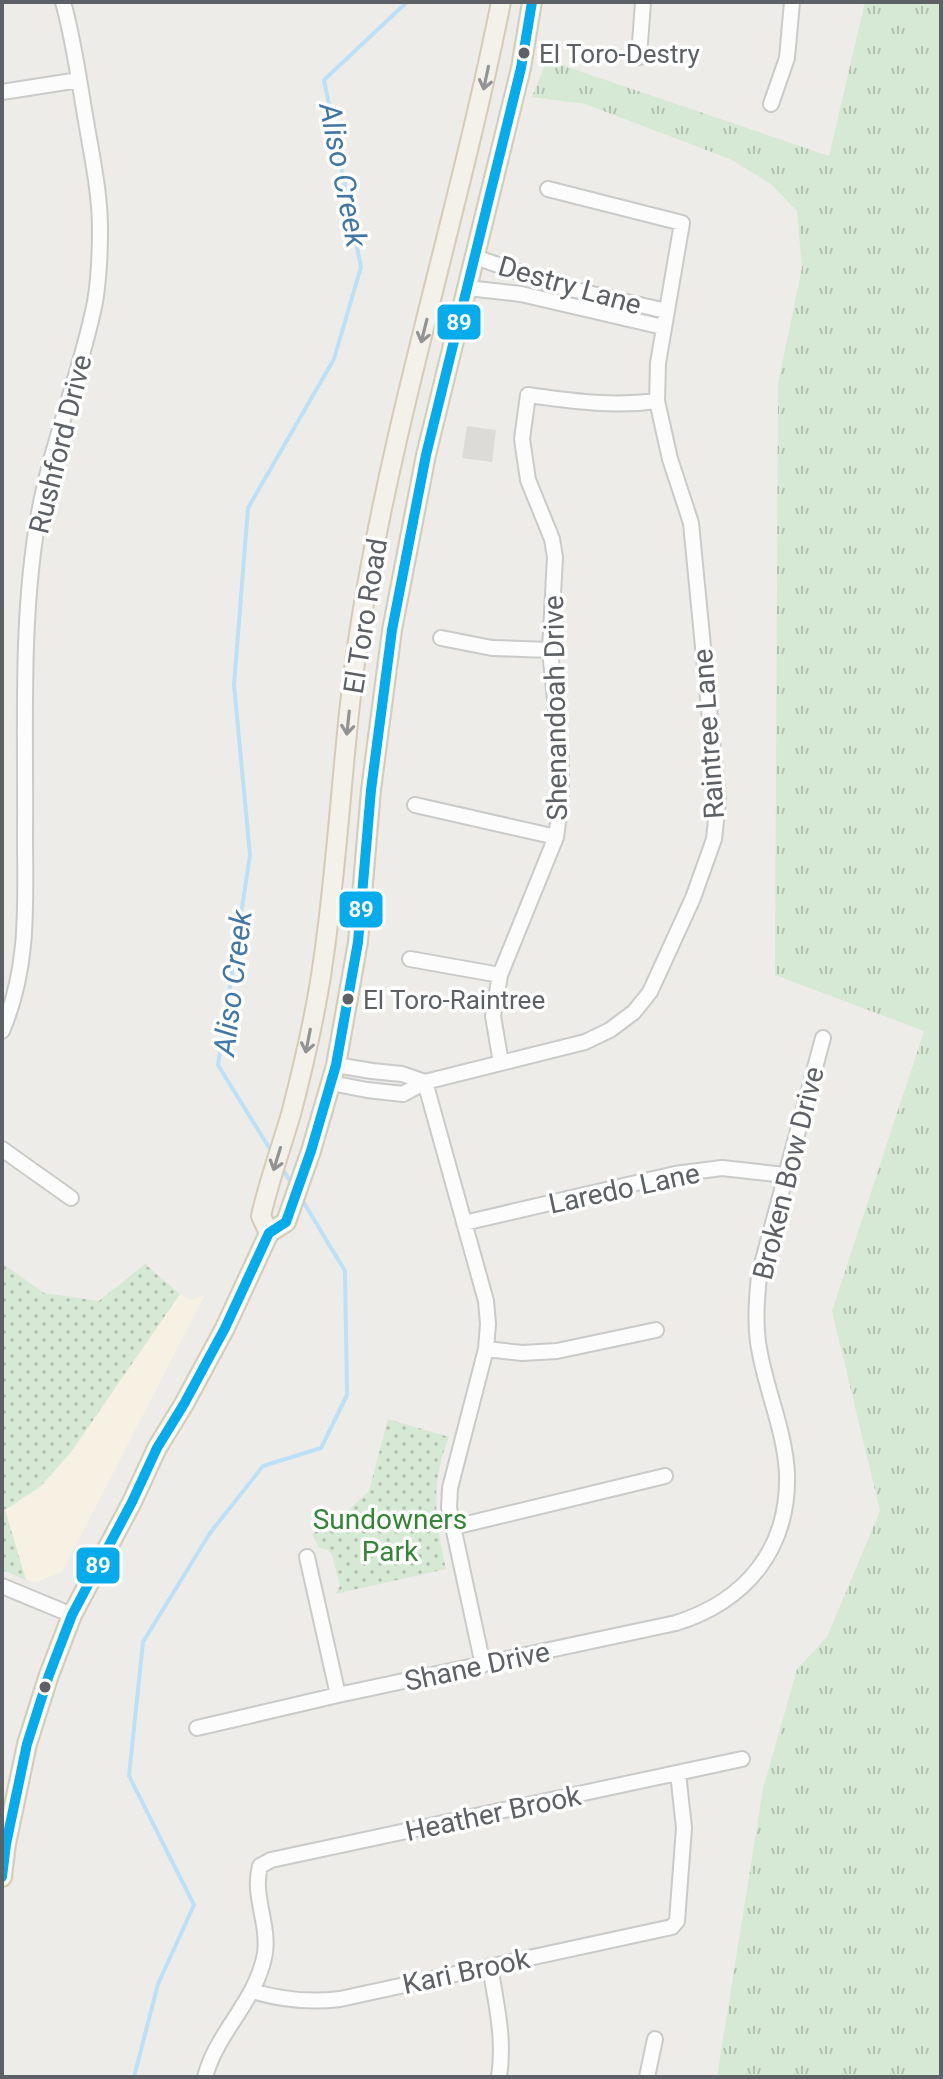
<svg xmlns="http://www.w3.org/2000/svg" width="943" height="2079" viewBox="0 0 943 2079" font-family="Roboto,sans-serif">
<defs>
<pattern id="grass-tufts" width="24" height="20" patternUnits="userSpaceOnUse" patternTransform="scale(2)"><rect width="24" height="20" fill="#d6e9d4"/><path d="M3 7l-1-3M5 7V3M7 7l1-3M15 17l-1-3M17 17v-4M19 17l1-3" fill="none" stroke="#b1c0b0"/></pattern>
<pattern id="park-dots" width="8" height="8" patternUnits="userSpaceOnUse" patternTransform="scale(2)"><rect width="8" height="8" fill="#d6e9d4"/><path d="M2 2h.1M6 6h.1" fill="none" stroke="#b1c0b0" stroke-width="1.8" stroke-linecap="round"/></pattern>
</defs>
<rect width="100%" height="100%" fill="#edece8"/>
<!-- commercial -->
<path fill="#f6f1e2" d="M180,1294L191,1300L205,1295L62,1572L36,1582L26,1580L5,1510L41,1486L71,1452Z"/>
<!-- industrial -->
<path fill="#dddbd8" d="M467,426L496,430L492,462L462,458Z"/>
<!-- grass -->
<path fill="url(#grass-tufts)" d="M865,2H941V2077H717L763,1789L797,1669L827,1637L880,1511L832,1311L924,1031L775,975L778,384L802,268L797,211L771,184L730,159L585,104L532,97L547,60L829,156Z"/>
<!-- park -->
<path fill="url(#park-dots)" d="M2,1263L44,1293L99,1301L145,1264L180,1294L71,1452L41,1486L5,1510L26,1580L2,1570Z
M388,1419L449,1437C430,1484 435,1520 446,1569L335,1594L340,1586L332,1555L327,1549L319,1548L312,1534L343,1515L369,1491Z"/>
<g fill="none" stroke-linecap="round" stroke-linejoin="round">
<!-- stream -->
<path stroke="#bce0f7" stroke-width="4" d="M273,1154L218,1065L250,855L234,685L248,508L334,359L361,267L324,80L407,2
M282,1168L292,1184
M134,2077L158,1984L194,1905L129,1776L143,1642L210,1533L263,1466L321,1448L347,1395L345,1271L301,1198"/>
<!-- minor casing -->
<g stroke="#c9caca" stroke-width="18">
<path id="minor" d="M639,57L643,2
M2,92L79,80
M771,104L787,58L792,2
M475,257L562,287L666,311
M467,288L521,294L663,327
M441,638L492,648L550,650
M415,805L556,837
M410,959L500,975
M2,1031C30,965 25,903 25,834C26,728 20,618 39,513C52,441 81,373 95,302C99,278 100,253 100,229C100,193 92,157 86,121C79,81 74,41 63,2
M501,1063L493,1016L500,975L556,837L561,801V760L550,650L555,557L552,539L528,480L522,439L528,395C573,401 612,407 657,401
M336,1065L372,1071L402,1074L425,1082
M425,1082L486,1301L488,1324L486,1349L450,1488L449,1508L483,1665
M331,1083L367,1090L403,1094L425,1082L585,1042L610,1030L634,1012L650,992L693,898L714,839L718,801L691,523L670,459L657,401L658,363L682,223L548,189
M2,1149L71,1198
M464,1223L675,1174L722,1168L785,1175
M486,1349L522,1353L557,1351L656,1330
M454,1527L665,1476
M307,1557L338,1695
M2,1586L72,1615
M197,1728L338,1695L676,1623C746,1601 789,1549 787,1474C785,1429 764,1386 758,1342C755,1320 757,1297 759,1275L823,1038
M490,1966C496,2004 505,2038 499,2077
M252,1991C282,2000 309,2003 340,1999L672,1927L677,1921L684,1828L678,1773
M205,2077C217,2031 257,2001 265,1953C269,1922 252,1896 260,1866L271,1860L742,1759
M647,2077L655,2039"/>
</g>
<!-- major casing -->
<g stroke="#d5cbb6" stroke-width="22">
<path id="major" d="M269,1233L261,1216C269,1181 281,1148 291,1114C304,1064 316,1013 323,962C340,847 343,730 362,615C396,408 460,207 501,2
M2,1877L6,1844L27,1744L49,1675L72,1615L132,1502L157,1448L184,1404L225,1328L269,1233L286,1222L311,1151L336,1065L358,942L371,790L392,630L426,455L521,68L532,2"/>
</g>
<!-- minor -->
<use href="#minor" stroke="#fcfcfc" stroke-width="14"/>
<!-- major -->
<use href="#major" stroke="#f3f1e9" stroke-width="18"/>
<!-- bus-1 casing -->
<g stroke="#fff" stroke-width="16">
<path id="bus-1" d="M2,1877L6,1844L27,1744L49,1675L72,1615L132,1502L157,1448L184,1404L225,1328L269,1233L286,1222L311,1151L336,1065L358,942L371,790L392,630L426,455L521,68L532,2"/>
</g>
<!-- bus-1 -->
<use href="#bus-1" stroke="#05abeb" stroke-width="10"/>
</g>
<!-- one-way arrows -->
<defs><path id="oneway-shaft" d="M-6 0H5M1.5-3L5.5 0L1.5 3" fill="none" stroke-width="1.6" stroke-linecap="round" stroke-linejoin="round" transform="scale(2)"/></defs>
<g stroke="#929394">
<use href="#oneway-shaft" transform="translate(486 78) rotate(102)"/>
<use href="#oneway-shaft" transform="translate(424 331) rotate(104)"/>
<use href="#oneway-shaft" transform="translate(348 723) rotate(96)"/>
<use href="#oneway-shaft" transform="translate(308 1041) rotate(101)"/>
<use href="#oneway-shaft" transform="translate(277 1159) rotate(107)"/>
</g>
<!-- markers -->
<g fill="#5d6166" stroke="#fff" stroke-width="3">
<circle cx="524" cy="53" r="7"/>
<circle cx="348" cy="999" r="7"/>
<circle cx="45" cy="1687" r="7"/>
</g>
<g text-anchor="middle" stroke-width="7" stroke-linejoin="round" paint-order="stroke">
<!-- bus labels -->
<g font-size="26" fill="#5d6166" stroke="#fff" text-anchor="start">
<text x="539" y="63">El Toro-Destry</text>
<text x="363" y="1009">El Toro-Raintree</text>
</g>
<!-- street labels -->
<g font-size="28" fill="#5d6166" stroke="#fff">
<text transform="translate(570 285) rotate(16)" y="10">Destry Lane</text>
<text transform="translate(60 444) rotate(-76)" y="10">Rushford Drive</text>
<text transform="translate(365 616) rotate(-81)" y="10">El Toro Road</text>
<text transform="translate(555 708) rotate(-91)" y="10">Shenandoah Drive</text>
<text transform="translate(708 734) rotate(-94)" y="10">Raintree Lane</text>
<text transform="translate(788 1173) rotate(-76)" y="10">Broken Bow Drive</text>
<text transform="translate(624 1188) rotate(-12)" y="10">Laredo Lane</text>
<text transform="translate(477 1666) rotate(-12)" y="10">Shane Drive</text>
<text transform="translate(493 1813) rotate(-12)" y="10">Heather Brook</text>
<text transform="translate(466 1971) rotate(-12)" y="10">Kari Brook</text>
</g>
<!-- park labels -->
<g font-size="28" fill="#368437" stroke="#fff">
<text x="390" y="1529">Sundowners<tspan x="390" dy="32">Park</tspan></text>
</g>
<!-- water labels -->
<g font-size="30" font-style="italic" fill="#4177a7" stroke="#fff">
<text transform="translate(343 175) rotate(79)" y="10">Aliso Creek</text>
<text transform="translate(233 983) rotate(-83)" y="10">Aliso Creek</text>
</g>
</g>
<g stroke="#fff" stroke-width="3">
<rect x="436" y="303" width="46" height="38" rx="8" fill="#05abeb"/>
<rect x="338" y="890" width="46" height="39" rx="8" fill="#05abeb"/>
<rect x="75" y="1546" width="46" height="39" rx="8" fill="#05abeb"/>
</g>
<g font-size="22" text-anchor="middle" font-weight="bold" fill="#fff">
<text x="459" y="330">89</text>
<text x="361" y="917">89</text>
<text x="98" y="1573">89</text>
</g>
<!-- border -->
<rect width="943" height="2079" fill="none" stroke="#5d6166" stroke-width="8"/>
</svg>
